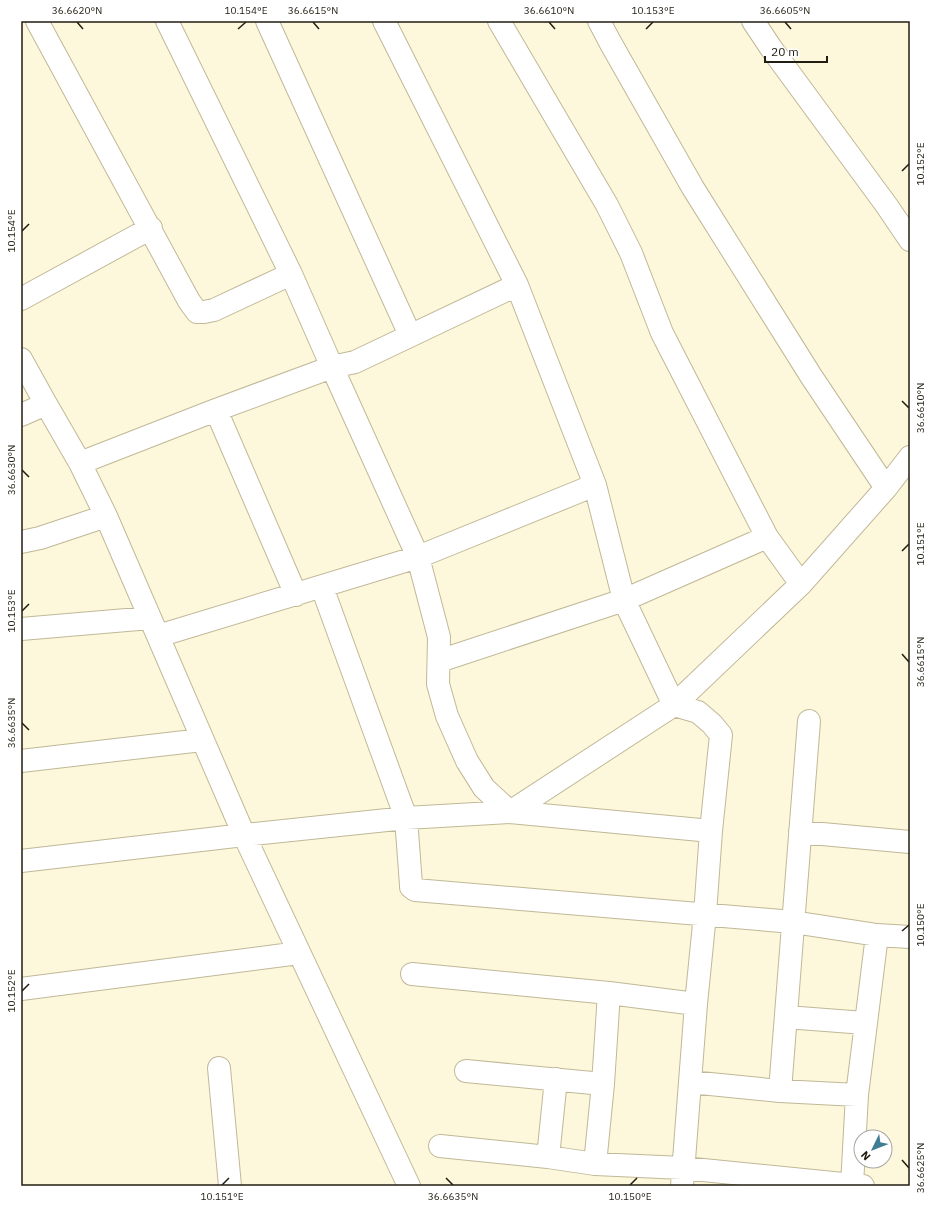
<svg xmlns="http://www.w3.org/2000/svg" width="931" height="1207" viewBox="0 0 931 1207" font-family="'IBM Plex Sans',sans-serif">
<rect width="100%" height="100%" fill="#fdf7dc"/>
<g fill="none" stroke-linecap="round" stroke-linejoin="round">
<!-- minor casing -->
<g stroke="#c0b897" stroke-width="24">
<path id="minor" d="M37,21L189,301L197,312H204L214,310L291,274
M167,21L291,274L332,367L216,410L296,595
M267,21L410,335
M599,21L610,42L693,188L811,376L886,488
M753,21L771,48L887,206L910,240
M517,285L355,362L332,367L418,557L439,637L438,684L447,716L467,761L484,788L510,812L711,831
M21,299L151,228
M21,359L46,404
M21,415L46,404L80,463L106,516L244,835L409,1186
M80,463L216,410
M595,485L624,600L674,705L801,584L886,488L910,457
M767,537L801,584
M21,542L40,538L106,516
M322,587L406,818L411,885V887L415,890L793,922L877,935L910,937
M21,629L150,618
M158,636L418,557L595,485L517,285L384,21
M439,661L624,600L767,537L662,333L631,253L607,205L499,21
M21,761L202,740
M800,832L910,842
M21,861L244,835L406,818L510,812L674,705L698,712L712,724L721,735L711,831L705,914L696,1004L682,1186
M412,974L609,993L696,1004
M21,989L299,953
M786,1017L865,1023
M219,1068L230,1186
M466,1071L603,1084
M690,1082L780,1091L857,1095
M780,1091L809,721
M440,1146L548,1157L595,1164L683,1168L863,1186
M548,1157L556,1079
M595,1164L603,1084L609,993
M852,1185L857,1095L877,935"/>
</g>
<!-- minor -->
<use href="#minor" stroke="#fff" stroke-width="22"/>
</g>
<!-- ticks -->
<path fill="none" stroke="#201d11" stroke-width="1.5" d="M77,22L83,29M313,22L319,29M549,22L555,29M785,22L791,29M238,29L246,22M646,29L653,22M902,171L909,164M22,231L29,224M902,401L909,408M22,470L29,477M902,551L909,544M22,611L29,604M902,654L909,662M22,723L29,730M902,931L909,925M22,991L29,984M902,1160L909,1168M446,1178L453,1185M222,1185L229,1178M630,1185L637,1178"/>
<!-- border -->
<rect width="931" height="1207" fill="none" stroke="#ffffff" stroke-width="44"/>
<!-- north arrow -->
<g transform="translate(873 1149) rotate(227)"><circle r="19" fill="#ffffff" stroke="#a6a5a0"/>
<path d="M0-3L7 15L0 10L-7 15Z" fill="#3f7d93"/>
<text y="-6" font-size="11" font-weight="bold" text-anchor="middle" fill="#201d11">N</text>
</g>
<!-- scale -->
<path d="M765 56v6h62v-6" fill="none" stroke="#201d11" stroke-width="2"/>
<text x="771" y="56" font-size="12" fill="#201d11" stroke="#ffffff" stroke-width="3" paint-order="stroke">20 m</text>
<rect x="22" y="22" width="887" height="1163" fill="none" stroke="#201d11" stroke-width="1.5"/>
<g font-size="10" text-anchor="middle" fill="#201d11">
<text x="77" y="14">36.6620°N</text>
<text x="246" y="14">10.154°E</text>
<text x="313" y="14">36.6615°N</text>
<text x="549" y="14">36.6610°N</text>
<text x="653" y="14">10.153°E</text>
<text x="785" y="14">36.6605°N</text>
<text transform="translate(920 164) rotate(-90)" y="4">10.152°E</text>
<text transform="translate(11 231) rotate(-90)" y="4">10.154°E</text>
<text transform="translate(920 408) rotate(-90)" y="4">36.6610°N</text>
<text transform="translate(11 470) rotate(-90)" y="4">36.6630°N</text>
<text transform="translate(920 544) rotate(-90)" y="4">10.151°E</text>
<text transform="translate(11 611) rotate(-90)" y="4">10.153°E</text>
<text transform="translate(920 662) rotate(-90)" y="4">36.6615°N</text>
<text transform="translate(11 723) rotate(-90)" y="4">36.6635°N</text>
<text transform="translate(920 925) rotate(-90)" y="4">10.150°E</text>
<text transform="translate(11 991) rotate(-90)" y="4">10.152°E</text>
<text transform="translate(920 1168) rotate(-90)" y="4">36.6625°N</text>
<text x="222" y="1200">10.151°E</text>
<text x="453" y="1200">36.6635°N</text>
<text x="630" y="1200">10.150°E</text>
</g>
</svg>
